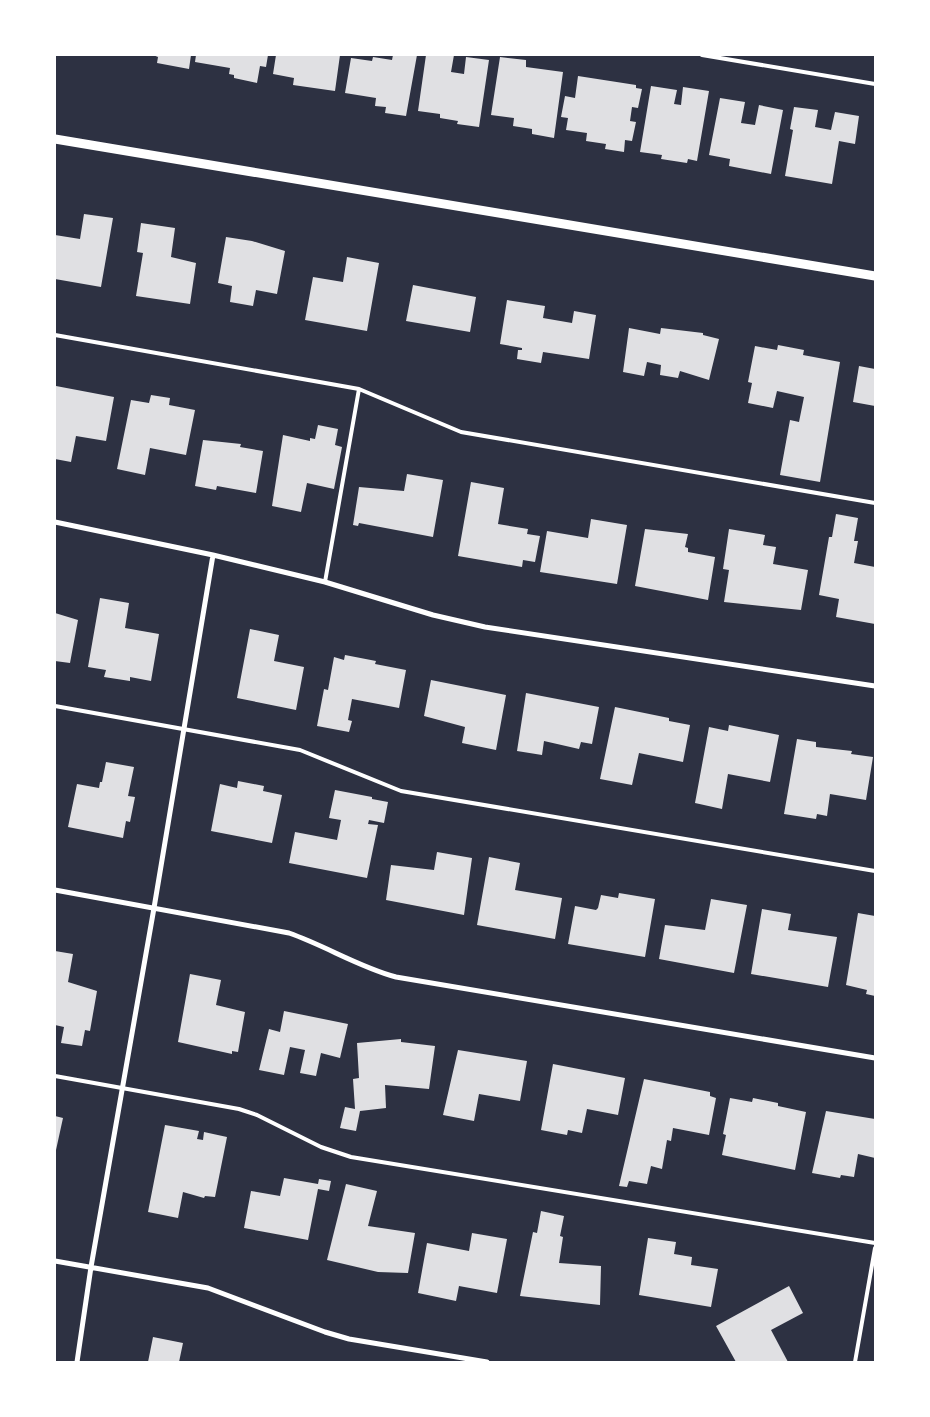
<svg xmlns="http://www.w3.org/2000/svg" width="930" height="1417" viewBox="0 0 930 1417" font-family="Lora,serif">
<rect width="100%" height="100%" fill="#2d3142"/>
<!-- building -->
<path fill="#e0e0e3" d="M153,55H191L189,69L157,63L158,57Z
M196,55H268L266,67L260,66L257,83L234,78V75L229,74L230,68L195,62Z
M276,55H340L335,91L293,85L294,78L273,74Z
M393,55H417L406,116L385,113L386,107L375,106L376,98L345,93L351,58L372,61L373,57L392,60Z
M426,55H454L451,72L464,74L466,57L489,60L479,127L457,124L458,121L440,118V114L418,111Z
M500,57L526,60V67L563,72L554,138L532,134V129L513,126L514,118L491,115Z
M578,76L636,85V88L642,89L638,108L632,107L630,121L636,122L632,141L625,140L624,152L605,149L606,144L586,141L587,133L566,130L568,118L561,117L565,96L575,98Z
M651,86L677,90L674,104L681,105L683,87L709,91L697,161L688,159L687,163L661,159L662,155L640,152Z
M720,98L745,102L741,123L755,125L759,105L783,110L771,174L729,166L730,159L709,155Z
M794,107L818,110L815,127L831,130L835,112L859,116L855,144L839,141L832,184L785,176L793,130L790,129Z
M84,214L113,218L101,287L55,279V235L80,239Z
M141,223L175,228L171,257L196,263L190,304L136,296L143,253L137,252Z
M226,237L252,241L285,251L277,294L256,290L253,306L230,302L232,286L218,283Z
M347,257L379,263L367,331L305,320L313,277L343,282Z
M413,285L476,297L470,332L406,321Z
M507,300L545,306L543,318L572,323L574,311L596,315L589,359L543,352L541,363L517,359L518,350H522V348L500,344Z
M629,328L660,334L661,328L703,333V335L719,339L709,380L680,371L678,378L660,375L661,365L647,362L644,376L623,372Z
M778,345L804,350L803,355L840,362L820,482L780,475L790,420L799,422L804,397L777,391L773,408L748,403L752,383L748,382L755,346L777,350Z
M859,366L875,369V406L853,402Z
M56,386L114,397L106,441L76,436L71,462L55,459Z
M151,395L170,398L169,405L195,410L186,455L150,448L145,475L117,469L131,400L149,403Z
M318,425L338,429L335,445L342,447L334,489L307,483L301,512L272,506L283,435L310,441V438L315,439Z
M203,440L241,444L240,447L263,451L256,493L217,486L216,490L195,486Z
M407,474L443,480L433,537L359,523L358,526L353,525L359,487L404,491Z
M471,482L504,488L498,524L528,529L527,534L540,536L535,562L523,560L522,567L458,556Z
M836,514L858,518L854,541H858L854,563L875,567V624L836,617L839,599L819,595L829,537H832Z
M591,519L627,525L617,584L540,572L547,531L588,538Z
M645,529L688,534L685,547L688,548V552L715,557L708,600L635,586Z
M729,529L765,535L763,545L776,547L773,564L808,570L801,610L724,602L729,570L723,569Z
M100,598L129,603L125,628L159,634L151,681L130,677V681L104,677L106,670L88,667Z
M55,613L78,620L70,663L55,661Z
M250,629L279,635L274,661L304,667L296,710L237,698Z
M345,655L376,661L375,664L406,670L399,708L352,699L348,720L352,721L349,732L317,726L324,689L328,690L334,657L344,660Z
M431,680L506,695L496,750L462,743L465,727L424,716Z
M526,693L599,707L592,744L581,742L579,749L544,741L542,755L517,751Z
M615,707L669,718V721L690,725L683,762L639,753L632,785L600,779Z
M729,725L779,735L770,782L728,774L722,809L695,803L709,727L728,731Z
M797,739L816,742V747L852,751L851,754L873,757L866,800L830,794L827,816L817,814L816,819L784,814Z
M106,762L134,767L128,796L135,797L130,822L126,821L123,838L68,827L77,784L99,788L100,782H102Z
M238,781L264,786L263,791L282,795L272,843L211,831L220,784L237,788Z
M335,790L372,797V799L388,802L384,823L369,820L368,824L378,825L367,878L289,863L295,832L337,840L341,820L329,818Z
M437,852L472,858L464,915L386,900L391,865L434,870Z
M489,857L520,863L515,890L562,898L555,939L477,925Z
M619,893L655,899L645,957L568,944L575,906L596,910L598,908L601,895L618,898Z
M711,899L747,905L734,973L659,959L665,925L705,930Z
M762,909L791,914L788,930L837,937L828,987L751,974Z
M858,913L875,916V996L866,994L867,990L846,985Z
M55,951L73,954L68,982L97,991L90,1031L85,1030L82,1046L61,1043L64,1027L55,1025Z
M190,974L221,980L216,1005L245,1012L238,1052L232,1051V1054L178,1042Z
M284,1011L348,1024L340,1058L321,1053L316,1076L300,1073L305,1050L290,1047L284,1075L259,1070L269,1029L280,1032Z
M401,1039V1042L435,1046L429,1089L385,1085L386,1108L360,1111L356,1131L340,1128L345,1107L355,1109L353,1079L359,1078L357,1043Z
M458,1050L527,1061L520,1101L479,1094L474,1121L443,1115Z
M553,1064L625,1078L618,1115L587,1109L582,1133L568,1130L567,1135L541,1130Z
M644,1079L710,1092V1096L716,1098L709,1135L673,1128L671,1141L667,1140L662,1169L651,1166L647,1184L629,1181L627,1187L619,1186Z
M730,1098L752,1102L753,1098L778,1103V1106L806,1112L795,1170L722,1155L726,1135L723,1134Z
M826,1111L875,1119V1158L858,1154L854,1177L841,1175L840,1178L812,1173Z
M55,1116L63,1118L56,1150H55Z
M165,1125L199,1131L197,1139L203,1140L204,1132L227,1137L215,1197L205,1196L204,1198L183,1192L178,1218L148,1212Z
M284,1178L318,1184L319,1179L331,1181L329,1191L318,1189L308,1240L244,1228L251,1191L280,1196Z
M346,1184L377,1191L368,1226L415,1233L408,1273L378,1272L327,1260Z
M541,1211L564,1216L560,1236L563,1237L559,1263L601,1266L600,1305L520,1296L533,1232L537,1233Z
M472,1233L507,1239L497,1293L459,1286L456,1301L418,1293L427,1243L469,1251Z
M648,1238L676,1242L674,1254L692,1257L691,1265L718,1269L711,1307L639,1295Z
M789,1286L803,1313L771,1330L788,1362H736L716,1326Z
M153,1337L183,1343L179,1362H148Z"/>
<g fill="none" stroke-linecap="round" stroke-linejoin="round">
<!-- service -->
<path stroke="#fff" stroke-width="4" d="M702,55L875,84
M55,335L359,389L461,432L875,503
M325,582L359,389
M55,706L300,750L401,791L875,871
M55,1076L239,1109L257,1115L321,1147L351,1157L875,1243
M855,1362L875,1248"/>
<!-- minor -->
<path stroke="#fff" stroke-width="5" d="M55,522L213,555L325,582L433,615L485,627L875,686
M55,890L289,933C326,946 359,967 396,977L875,1058
M55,1261L208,1288L325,1332L349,1339L487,1362
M77,1362L91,1267L154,908L213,555"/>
<!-- tertiary -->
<path stroke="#fff" stroke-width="9" d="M55,139L875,276"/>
</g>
<!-- border -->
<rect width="930" height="1417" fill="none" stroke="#ffffff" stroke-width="112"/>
</svg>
